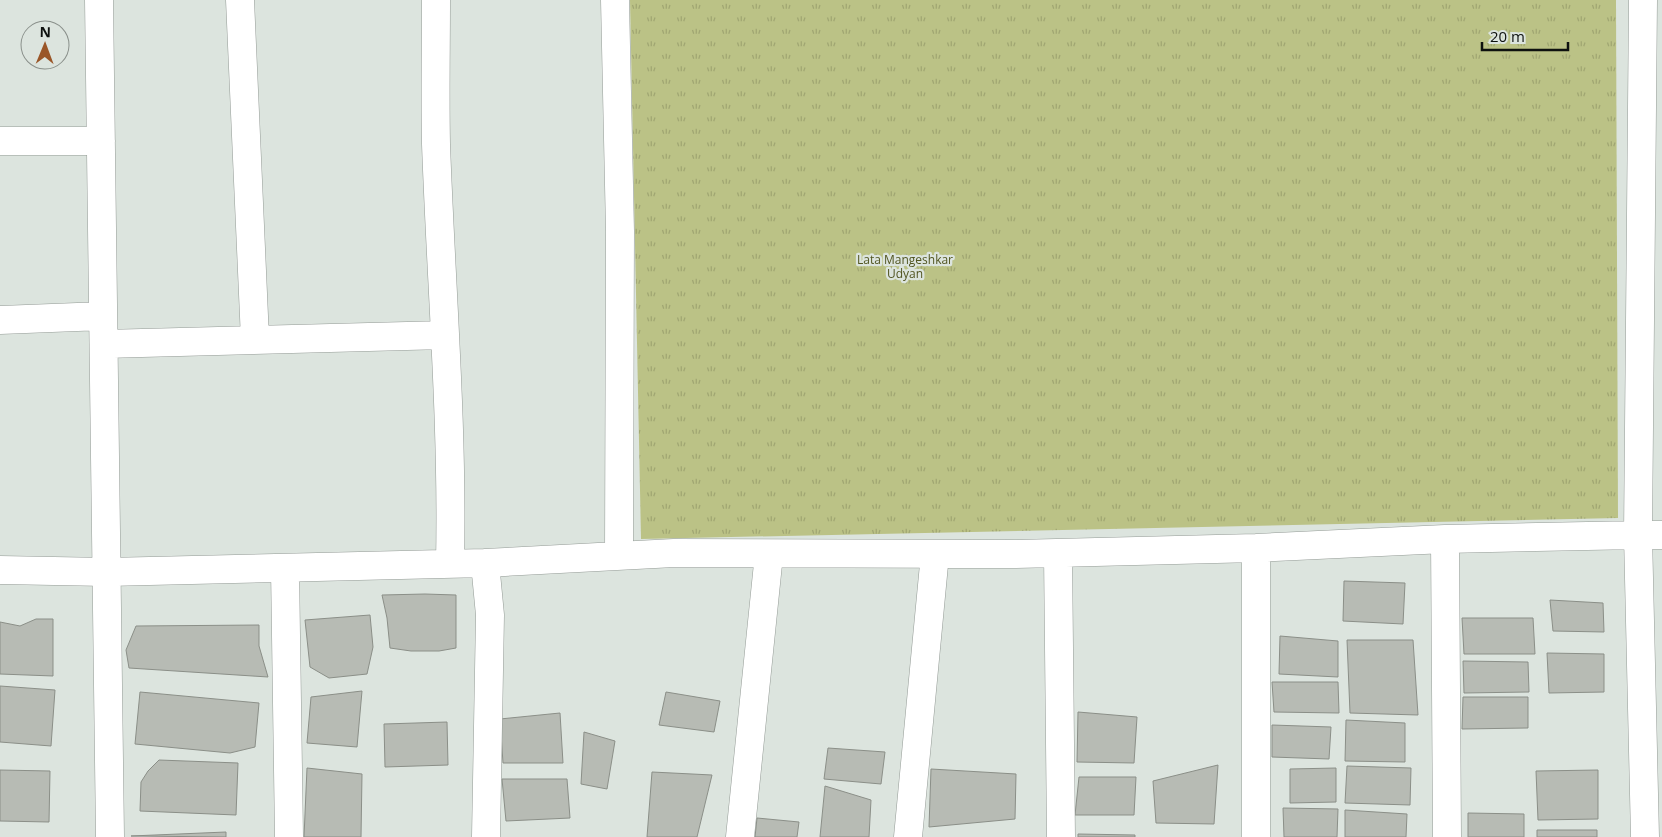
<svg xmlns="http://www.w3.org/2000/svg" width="1662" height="837" viewBox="0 0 1662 837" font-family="'Open Sans',sans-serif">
<defs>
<pattern id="park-tufts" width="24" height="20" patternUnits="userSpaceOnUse" patternTransform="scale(1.25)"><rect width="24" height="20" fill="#bbc286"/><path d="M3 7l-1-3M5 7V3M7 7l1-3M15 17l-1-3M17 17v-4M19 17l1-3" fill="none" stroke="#a0a672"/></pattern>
</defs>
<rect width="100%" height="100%" fill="#dce4de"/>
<!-- park -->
<path fill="url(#park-tufts)" d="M630,0H1616L1618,518L641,539Z"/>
<!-- building -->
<path fill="#b7bbb4" stroke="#8b8f88" d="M1344,581L1405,583L1403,624L1343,621Z
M425,594L456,595V648L439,651H411L390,648L387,618L382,595Z
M1550,600L1603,603L1604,632L1553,631Z
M370,615L373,647L367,674L329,678L310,667L305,620Z
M1462,618H1533L1535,654H1464Z
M36,619H53V676L0,674V622L20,626Z
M259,625V646L268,677L129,668L126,650L136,626Z
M1280,636L1338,641V677L1279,674Z
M1347,640H1413L1418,715L1350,713Z
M1547,653L1604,654V692L1549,693Z
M1463,661L1528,662L1529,692L1464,693Z
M1272,682H1338L1339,713L1274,712Z
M0,686L55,690L51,746L0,742Z
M362,691L357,747L307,743L311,697Z
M140,692L259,703L255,747L230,753L135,744Z
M666,692L720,701L714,732L659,725Z
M1463,697H1528V728L1462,729Z
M1078,712L1137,717L1134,763L1077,762Z
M560,713L563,763H503L500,719Z
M1346,720L1405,723V762L1345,761Z
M447,722L448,765L385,767L384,724Z
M1272,725L1331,727L1329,759L1272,757Z
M584,732L615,741L607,789L581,784Z
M828,748L885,752L881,784L824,779Z
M159,760L238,763L236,815L140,811L141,782L148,771Z
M1218,765L1214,824L1156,823L1153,781Z
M1347,766L1411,768L1410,805L1345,803Z
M307,768L362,774L361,837H304Z
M1336,768V802L1290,803V769Z
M931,769L1016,774L1015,819L929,827Z
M0,770L50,771L49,822L0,821Z
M1598,770V819L1538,820L1536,771Z
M652,772L712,775L697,837H647Z
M1079,777H1136L1134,815H1075Z
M502,779H567L570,818L506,821Z
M825,786L871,800L869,837H820Z
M1283,808L1338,809L1337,837H1284Z
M1345,810L1407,814L1406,837H1345Z
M1468,813L1524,814V837H1468Z
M757,818L799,822L797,837H755Z
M1537,830H1597V837H1537Z
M226,832V837L131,836Z
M1078,834L1135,835V837H1078Z"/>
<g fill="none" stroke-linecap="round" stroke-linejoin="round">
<!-- street casing -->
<g stroke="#949b96" stroke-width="29">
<path id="street" d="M99,0L110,837
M240,0L255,339
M436,0C436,48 435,96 436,144C441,284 453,424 450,564
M615,0L620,231L619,556
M0,141H101
M0,320L103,316
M104,344L445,335
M1445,539L1447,837
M1058,553L1061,837
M485,563L674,553L1014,554L1256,548L1445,539L1638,535L1643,0
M285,568L289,837
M0,570L107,572L485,563L490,615L486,837
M740,837L769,554
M908,837L935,554
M1256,837V548
M1645,837L1638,535H1662"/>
</g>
<!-- street -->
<use href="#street" stroke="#fff" stroke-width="28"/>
</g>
<g text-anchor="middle" stroke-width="4.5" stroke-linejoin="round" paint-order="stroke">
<!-- park labels -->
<g font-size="12" fill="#515521" stroke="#dce4de">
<text x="905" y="264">Lata Mangeshkar<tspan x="905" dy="14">Udyan</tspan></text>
</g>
</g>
<!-- north arrow -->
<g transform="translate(45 45) rotate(1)"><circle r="24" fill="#dce4de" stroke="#8a908b"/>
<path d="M0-4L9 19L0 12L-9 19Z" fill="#9a5628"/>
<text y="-8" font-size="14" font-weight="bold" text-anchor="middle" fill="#0e110f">N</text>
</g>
<!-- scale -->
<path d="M1482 42v8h86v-8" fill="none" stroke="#0e110f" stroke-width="2.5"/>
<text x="1490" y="42" font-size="15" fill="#0e110f" stroke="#dce4de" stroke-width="4" paint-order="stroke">20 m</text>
</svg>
